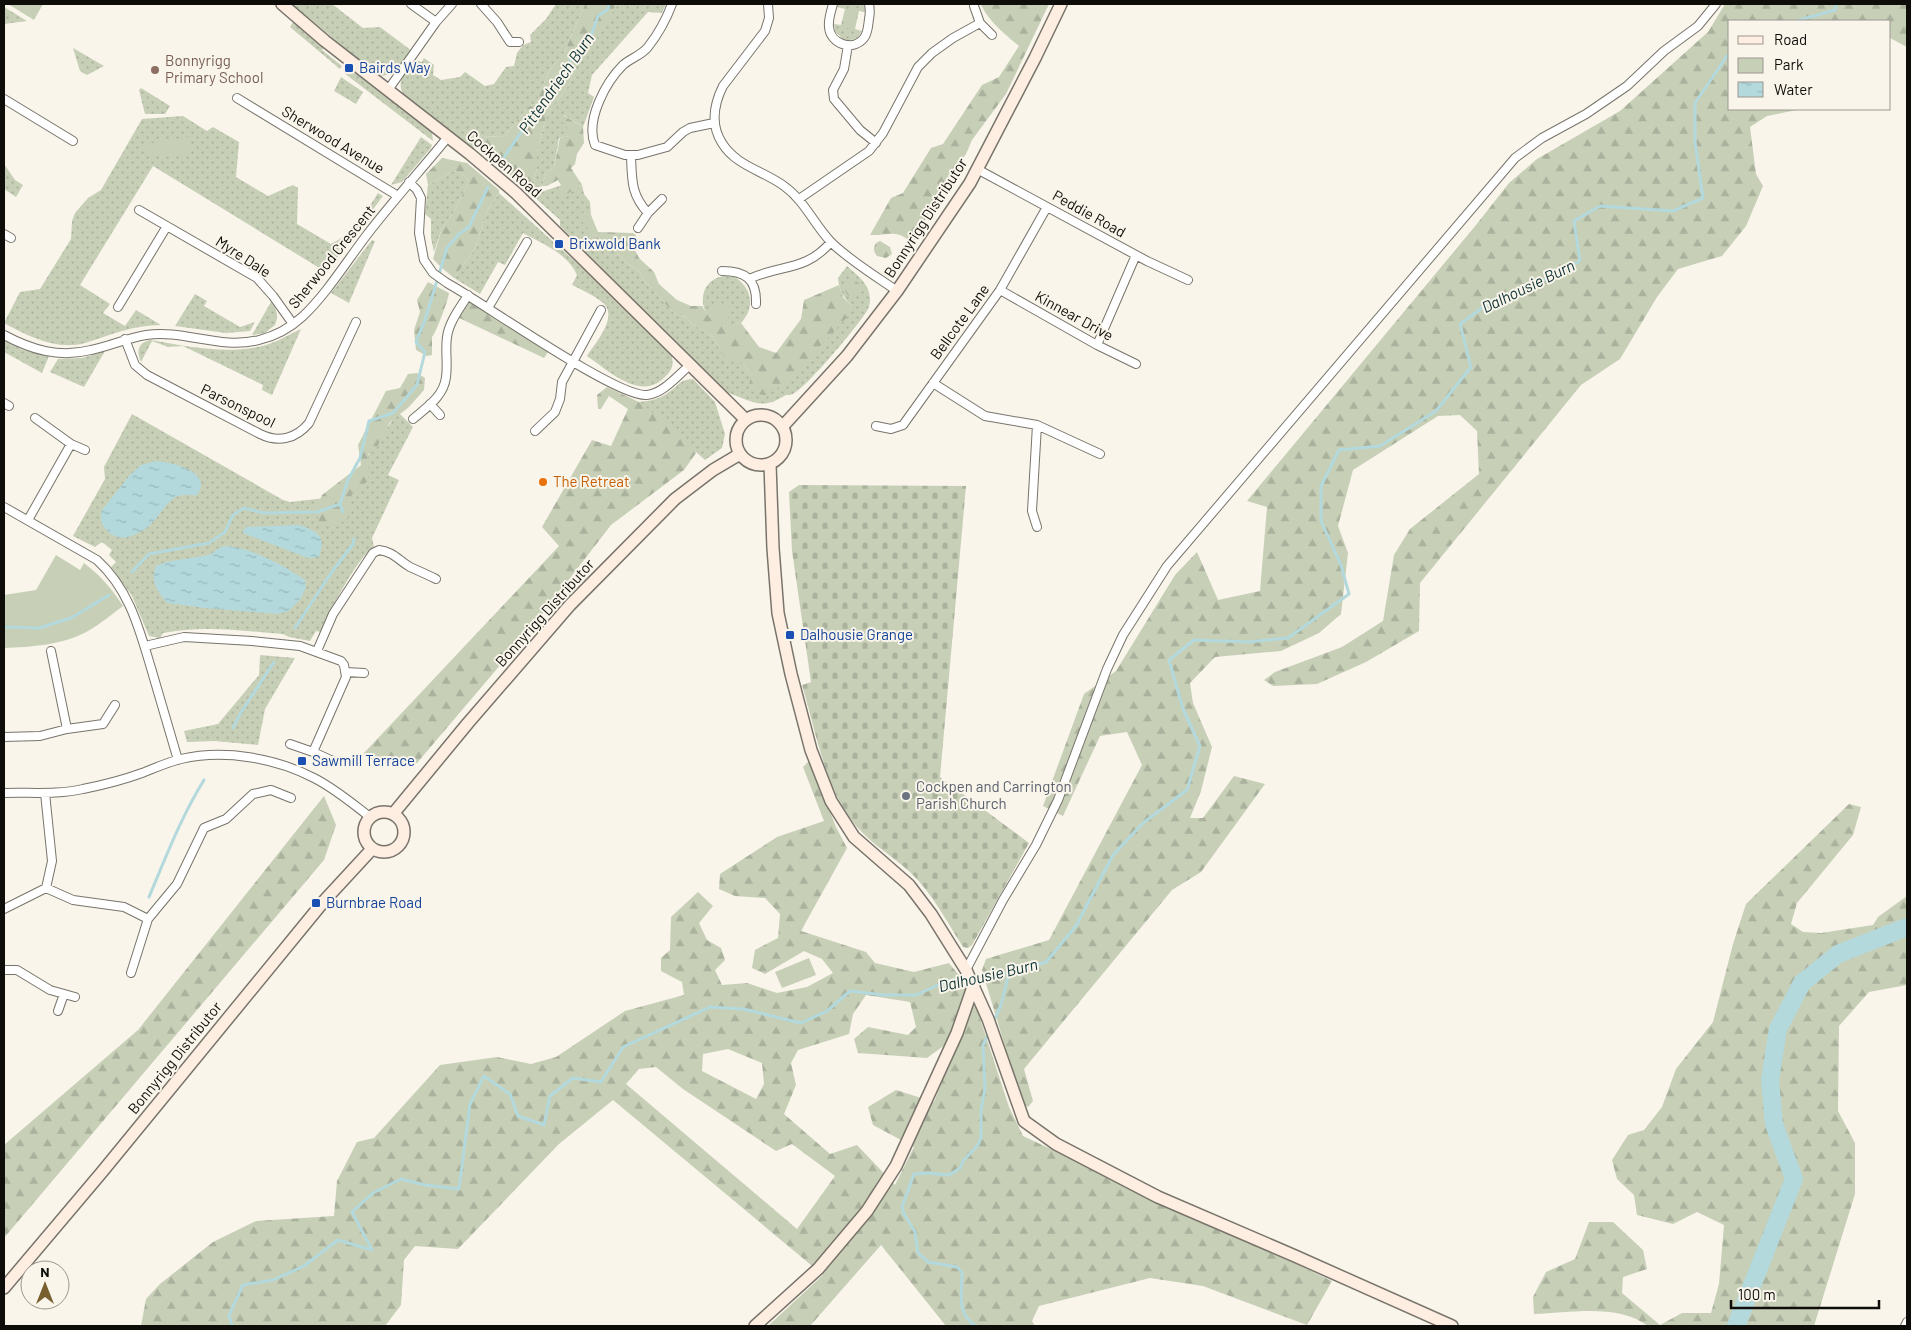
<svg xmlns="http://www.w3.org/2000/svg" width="1911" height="1330" viewBox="0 0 1911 1330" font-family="Barlow,sans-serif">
<defs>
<pattern id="grass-dots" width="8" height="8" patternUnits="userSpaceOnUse" patternTransform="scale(1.25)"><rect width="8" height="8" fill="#c7cfb7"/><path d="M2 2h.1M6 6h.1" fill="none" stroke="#aab19c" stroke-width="1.8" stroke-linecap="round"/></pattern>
<pattern id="forest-firs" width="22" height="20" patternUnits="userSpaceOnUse" patternTransform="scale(1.25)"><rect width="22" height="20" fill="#c7cfb7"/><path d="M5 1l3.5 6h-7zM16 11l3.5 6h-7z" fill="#aab19c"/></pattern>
<pattern id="cemetery-stones" width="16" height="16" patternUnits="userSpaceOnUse" patternTransform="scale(1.25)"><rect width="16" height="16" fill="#c7cfb7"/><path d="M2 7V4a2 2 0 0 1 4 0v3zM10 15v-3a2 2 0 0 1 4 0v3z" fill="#aab19c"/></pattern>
<pattern id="water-ripples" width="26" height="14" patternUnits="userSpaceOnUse" patternTransform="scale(1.25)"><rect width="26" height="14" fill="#b3d9dd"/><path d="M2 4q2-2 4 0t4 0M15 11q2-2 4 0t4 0" fill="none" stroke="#99b9bc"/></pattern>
</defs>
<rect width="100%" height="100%" fill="#f9f5eb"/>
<!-- grass -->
<path fill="url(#grass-dots)" d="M292,4H332L363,28L380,27L412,51C403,62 394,79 377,75Z
M556,4H585L564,53L548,73L536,104L528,107L504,137L482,136L477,140V148H472L404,95C395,81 406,71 415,60L422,62L424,58L434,65L433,75L441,80L460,77L465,72L485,86L494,84L506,67L514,66L517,53L523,45L531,42L530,35L546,19Z
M617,4H666L662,13L648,12L592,75L588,93L594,97L583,127L564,115L570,136L559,138L554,168L546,173L542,186L529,190L523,186L534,180L537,169V152L546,117L568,86L582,52L599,35Z
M838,4H864L865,12L859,11L855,29L862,31C858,39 853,41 844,40L835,32L834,24L841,25L845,9L837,7Z
M4,7L27,21L4,24Z
M294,21L324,47L322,50L342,66L340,69L290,27Z
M73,48L104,66L87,75L80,71Z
M346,70L350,72L351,70L428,129L432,133L433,141L344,73Z
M341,77L363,92L356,104L334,91Z
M141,88L170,106L165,114H145L139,90Z
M183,116L207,131L213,127L239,142L236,177L268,196L293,185L298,188L297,224L331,244L354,231L378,193L383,196L326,272L153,166L80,285L110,304L103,313L125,326L136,310L161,325C133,325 111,335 85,343C57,351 28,336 4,323L20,292L40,289L71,239L72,221L75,213L88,198L101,190L142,119Z
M421,137L432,145L431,148L402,182L391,185Z
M4,164L15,180L23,185L16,197L4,189Z
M453,171L462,173L469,181L454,212L442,228L434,252L431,238V219L425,214L428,185Z
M562,185L569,193L582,185L584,194L590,202L591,215L580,213L592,233L611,247L627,263L639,271L645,282L674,313L686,317L691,323L713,337L727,362H742L751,375L852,306C843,297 839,290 838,278L847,266C858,276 870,284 870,300C870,305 868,310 865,314C854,330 808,386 793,394C791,395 788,395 786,395C780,398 775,402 768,403C753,406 739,395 724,392L560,226V220L532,195Z
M499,193L608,291L671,353C674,365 673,369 665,377C641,402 609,371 587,356C595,343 620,316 602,302C593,295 582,290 572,285L577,275C567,253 543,244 523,233L505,265L498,262L480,294L454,278L475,249L487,211Z
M372,240L375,241L349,303L331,293Z
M731,275C751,285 757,306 741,323C735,324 727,326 721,325C700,319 696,289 715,279C720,276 725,276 731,275Z
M195,294L207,301L204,306L240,327L255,322L250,331L226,333L175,326Z
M271,302C277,309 279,316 275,325L265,333L252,335Z
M301,329L272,395L262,390L263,385L183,346L168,347L152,341L141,362C136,351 138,343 150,340C187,346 224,355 262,346C275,343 288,335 301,329Z
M4,340L23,350L49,356L42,373L4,352Z
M105,351L84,387L50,372L58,359L82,358Z
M693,379L715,402L725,434L722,448L705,460L639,402C651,401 659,399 669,392C680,385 678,380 693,379Z
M398,412L413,427L388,475L399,480L372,538L374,547C355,560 331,610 320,632L316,631L310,641L289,637L283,634C243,631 203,625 163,633L160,638L149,636L132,596L111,567L116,562L109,555L112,550L102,542L95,547L73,536L105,479L104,467L132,414L283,500L290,502L326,498L360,467Z
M260,655L295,658L265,709L258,745L214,741L187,742L184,731L218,724L259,675Z"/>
<!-- forest -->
<path fill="url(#forest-firs)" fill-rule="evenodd" d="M585,4H617L599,36L582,52L568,86L546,117L537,152V169L534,180L523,186L477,148V140L482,136L504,137L528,107L536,104L548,73L564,53Z
M981,4L995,5L1002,4H1049L1006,94L972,140L966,154L945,182L915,240H908C896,229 884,236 870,235L891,198L903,193L931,148L943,144L982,85L999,77L1019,46C1006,35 987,20 981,4Z
M1725,4H1907V47L1890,38V21H1730V109H1802L1767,116L1750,127L1756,174L1763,186L1746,226L1722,256L1678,269L1657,297L1620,359L1581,385L1420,583L1419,631L1366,662L1317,684L1273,686L1264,680L1275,672L1342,647L1383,621L1394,555L1410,529L1479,474L1477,431L1460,415L1438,416L1353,470L1338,526L1348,553L1341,614L1319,633L1281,651L1215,657L1190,683L1193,703L1212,747L1201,791L1190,818H1203L1234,776L1265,784L1201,872L1172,890L1024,1069L1033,1101L1028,1107L1022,1103L982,970L986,959L1049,940L1142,765L1127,732L1100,736L1063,816L1043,806L1084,694L1116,671L1175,575L1197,552L1218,600L1260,591L1267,507L1247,501L1476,225L1509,183L1537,159L1620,111L1708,32Z
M563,115L583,127L584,143L577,154L575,164L571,168L582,185L569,193L557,196L556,191L561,185L558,180L547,186H542L546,173L554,168L560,138L569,136L567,126L561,121V116Z
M442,158L467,163L499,190V193L487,211L475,249L454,278L442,268L433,259L442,228L454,212L469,181L462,173L453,171L428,185L426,174Z
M580,212L591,215L598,232L633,233L636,235L633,246L639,258L654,272L659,284L677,300L691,306H702C713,326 720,325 741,323L759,347L776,353L801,319L804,300L839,285L843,297L852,306L850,314L788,381L766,395L755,394L749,386L751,375L742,362H727L713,337L691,323L686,317L674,313L645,282L639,271L627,263L611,247L592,233L578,217Z
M880,241L890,247L892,254L886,258L877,256C873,251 873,248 876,243Z
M845 289a8 8 0 1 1 16 0a8 8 0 1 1-16 0Z
M428,282L449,293C449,298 436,333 432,337V355L427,356L416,350L414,330L420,312L417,300Z
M471,300L550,349L544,358L457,317Z
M417,373L425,378L424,390L409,407L390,422L375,451L368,454V481L352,493L349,518L332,528L319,523L316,508L322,495L361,465L358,445L386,391L400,388L408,374Z
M607,387L639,402L691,442L696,453L684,470L611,525L530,630L417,763L370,762L364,753L559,546L542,527L592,440L611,446L628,409L609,396L601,409H598L597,395Z
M810,760L836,827L847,848L801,931L866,952L875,963L914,972L949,963L967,985L949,1042L927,1058L858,1053L854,1039L868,1027L908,1035L916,1027L910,1002L866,995L853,1014L849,1034L798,1050L791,1063L796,1085L784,1114L830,1154L857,1145L895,1185L914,1147L873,1125L868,1107L896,1090L934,1102L971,1007L976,1006L1009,1107L1023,1136L1332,1281L1307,1325L1203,1286L1150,1278L1039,1306L1032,1321L1035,1326H946L881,1245L810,1326H768L823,1275L613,1100L559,1144L458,1249L415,1246L404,1260L401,1305L385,1326H141L146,1299L160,1284L213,1242L256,1221L334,1216L337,1181L357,1142L374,1138L440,1065L497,1057L531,1064L556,1057L625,1011L684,995L682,982L661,971V958L670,950L671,917L698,892L713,906L699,923L707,940L721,948L725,960L715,970L722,985L747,983L777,993L807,987L833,973L822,959L804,951L765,974L752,968L755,950L778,938L780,914L765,898L735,896L719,889L720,874L777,837L824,821L803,767ZM728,1049L762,1063L764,1084L756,1099L702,1071L703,1054ZM656,1067L683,1089L776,1151L792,1144L835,1176L797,1229L626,1084L639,1069Z
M324,796L336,825L324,860L4,1238V1145L138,1030Z
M1849,804L1861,807L1853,835L1797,903L1791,924L1803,932L1821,933L1873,925L1878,917L1907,896V985L1869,992L1839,1026L1838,1111L1855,1143V1194L1814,1326H1648C1617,1303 1570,1313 1534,1314L1533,1297L1546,1272L1575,1259L1589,1222H1613L1643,1250L1647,1269L1623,1277L1622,1293L1660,1325L1682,1313H1711L1719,1284L1724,1225L1697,1212L1673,1224L1637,1215L1634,1195L1617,1179L1612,1160L1628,1135L1644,1130L1662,1107L1676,1069L1713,1022L1733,944L1746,904Z"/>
<!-- cemetery -->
<path fill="url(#cemetery-stones)" d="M799,485L966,486L940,777L1029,843L972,945L968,948L963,947C947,922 932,893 910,872C890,854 866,841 850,818C824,782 815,728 802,685L811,682L792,551L789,492Z"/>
<!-- park -->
<path fill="#c7cfb7" d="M8,4H43L34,20Z
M849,7L858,8L854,29L843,27L846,13H848Z
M189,137L191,149L187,154L164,157L155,154L147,156L146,144Z
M717,300L733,310L724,324L708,314Z
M56,555L80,570L84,563C101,576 112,589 123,606C111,615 100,624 88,631C63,645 31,647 4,648V595L36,590Z
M809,958L816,975L782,988L775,972Z"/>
<!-- water -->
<path fill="url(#water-ripples)" d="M156,461C172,462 214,472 197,495C188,496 182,493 174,498C163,506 157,521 145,529C131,538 116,543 105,528C100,522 100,517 102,510L130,475L141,465Z
M300,525C319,533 326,535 319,557L308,558L243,533V530L247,527Z
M225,546C250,547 285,566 305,580L306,587L301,598L289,611L277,614L205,608L167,603C157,591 150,581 156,566L166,562L209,555C215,552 218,547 225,546Z"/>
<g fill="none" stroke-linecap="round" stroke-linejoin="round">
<!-- stream -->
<path stroke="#b3d9dd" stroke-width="3" d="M1796,21L1835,10L1836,4
M500,163L576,52L590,39L598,16L608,9L609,4
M340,504L343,512
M132,572L149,554L209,543L225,532L233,515L244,508L263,513L318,512L340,504L348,480L360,458L369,421L393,413L417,385L425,352L416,342L425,320L447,248L459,234L469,227L488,187
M4,627L39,628L71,618L109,595
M295,628L329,576L353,544L354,539
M233,728L240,714L274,662
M149,897C166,857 181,817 204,780
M993,1023L1001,1005L1009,973
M232,1326L229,1315L243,1285L273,1280L304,1266L338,1240L372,1250L352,1212L373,1193L401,1179L425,1185L459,1189L470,1104L484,1076L510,1094L518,1116L544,1125L550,1096L573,1078L601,1082L623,1047L710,1007L743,1009L801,1023L827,1011L850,991L884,995H916L947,981L1009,973L1046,962L1076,926L1113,855L1143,823L1187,790L1200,746L1183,709L1169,660L1194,640L1248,642L1288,638L1349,594L1341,565L1321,521V486L1339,450L1380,446L1436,411L1471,367L1460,324L1493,300L1551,277L1580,261L1574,221L1600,206L1673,211L1703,198L1695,142V103L1727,56L1730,54
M976,1326C956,1314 962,1294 962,1272L957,1267L928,1262L918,1253L915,1232L904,1214L902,1207L914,1174L928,1173L947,1175L953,1173L960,1168L963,1161L978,1145L981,1138V1110L985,1089L983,1045L989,1033"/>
<!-- river -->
<path stroke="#b3d9dd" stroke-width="18" d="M1736,1326L1794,1179L1774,1124L1770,1080L1778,1029L1802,983L1838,954L1907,927"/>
<!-- street casing -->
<g stroke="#78746b" stroke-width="10">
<path id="street" d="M411,4L436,22
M481,4L497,22L510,42H519
M672,4C666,20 659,33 648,47C642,55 631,58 623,65C606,82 585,120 595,145L625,155H638L667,147L683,132L690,128L714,123
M768,4L769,18L765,31L723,86C714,104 710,124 722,143C736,166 764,171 784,186C804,200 814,224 830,241C846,258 877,277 897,291
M833,4C831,11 828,20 829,27C830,44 853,52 864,38C868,33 868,26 869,19C870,14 870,9 869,4
M974,6L980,23L992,35
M848,45L844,69L833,90L834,99L860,130L876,143
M388,90L436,22L452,4
M237,98L398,196
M4,99L73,141
M631,156C632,180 631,195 648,213
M977,169L1147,261L1188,280
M409,182L417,190L421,198L419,233L424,260L433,273L447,283C482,302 617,398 647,395C664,393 678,375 690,365
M799,199L869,151L883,133L918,67L932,53L953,38L980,23
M139,210L257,278L273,296L293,324
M638,228L648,213L662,199
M4,234L11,238
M722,271C745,271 757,279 756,304
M749,279C781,264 805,272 831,242
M1000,290L1097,345L1136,364
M118,307L167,226
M488,308L527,242
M4,335C32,350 59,358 91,350C110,346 127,338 146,335C183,329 220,350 259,340C275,336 290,328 302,317C325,296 347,261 366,236C392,202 421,170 448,137
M125,339L135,365L147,375L260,434C278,443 296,439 309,423L356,322
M1097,345L1136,255
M933,383L985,416L1037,425L1100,454
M4,403L9,406
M430,404L440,415
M35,418L71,444L85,450
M413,419C427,407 444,396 446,377C448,364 445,350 447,337C449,322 460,308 468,295
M876,426L891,429L903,425L1000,290L1047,207
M535,431L555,412L560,399L562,382L601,310
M4,507L97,560C129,589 139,628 151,668C160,698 169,729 178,760
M28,520L71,444
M1037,527L1032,511L1037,425
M145,646L184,637L252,641L300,646L341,661L344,665L346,677L313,752
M51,651L67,729
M317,651L333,614L373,553L379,550C394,552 398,560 410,567C419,571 428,575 436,579
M346,672L364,673
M4,737L40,736L67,729L103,724L115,705
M290,744L313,752L335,762
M4,793C30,792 57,795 83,789C103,785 123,780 142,773C155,768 168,762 181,759C225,749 275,758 314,778C334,788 353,804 370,817
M46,888L73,900L124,907L148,919L177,884L204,828L226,819L253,794L271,790L291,798
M4,909L46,888L52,861L45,793
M4,970H17L50,990L75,997
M966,970L1003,900L1036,845L1058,800L1107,669L1123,635L1167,566L1515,158L1542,138L1586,114L1627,86L1664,51L1698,26L1716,4
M131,973L148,919
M58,1011L64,994
M1905,1326L1907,1322"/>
</g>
<!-- secondary casing -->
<g stroke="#78746b" stroke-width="14">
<path id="secondary" d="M282,4L325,41L470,154L516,193L746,420
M736 440a25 25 0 1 1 50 0a25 25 0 1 1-50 0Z
M783,426L847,356L897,291L970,183L1035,58L1061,4
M770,464L773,548L778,613L791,674L811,750L831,801L854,837L909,885L931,914L966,970L988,1019L1024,1121L1056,1144L1158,1197L1295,1256L1452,1326
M364 832a20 20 0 1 1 40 0a20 20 0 1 1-40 0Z
M393,814L468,723L570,605L675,499L713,470L740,454
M4,1288L102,1172L324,901L372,849
M755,1326L818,1269L867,1211L896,1166L957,1033L974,984"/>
</g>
<!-- street -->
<use href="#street" stroke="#fff" stroke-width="8"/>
<!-- secondary -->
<use href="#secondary" stroke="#feeee1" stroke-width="11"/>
</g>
<!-- markers -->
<g fill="#1a4fb4" stroke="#f9f5eb" stroke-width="2">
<rect x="344" y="63" width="10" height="10" rx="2.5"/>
<rect x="554" y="239" width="10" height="10" rx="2.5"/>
<rect x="785" y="630" width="10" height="10" rx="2.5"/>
<rect x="297" y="756" width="10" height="10" rx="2.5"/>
<rect x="311" y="898" width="10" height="10" rx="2.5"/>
</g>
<circle fill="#8d6e63" stroke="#f9f5eb" stroke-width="2" cx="155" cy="70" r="5"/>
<circle fill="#e8710a" stroke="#f9f5eb" stroke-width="2" cx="543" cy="482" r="5"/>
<circle fill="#6b7280" stroke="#f9f5eb" stroke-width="2" cx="906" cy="796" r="5"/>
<g text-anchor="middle" stroke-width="4" stroke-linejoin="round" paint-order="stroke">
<!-- education labels -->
<g font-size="15" fill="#785e54" stroke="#f9f5eb" text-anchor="start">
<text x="165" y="66">Bonnyrigg<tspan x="165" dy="17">Primary School</tspan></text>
</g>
<!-- transit labels -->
<g font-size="15" fill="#164399" stroke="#f9f5eb" text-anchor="start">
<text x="359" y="73">Bairds Way</text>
<text x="569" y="249">Brixwold Bank</text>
<text x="800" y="640">Dalhousie Grange</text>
<text x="312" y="766">Sawmill Terrace</text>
<text x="326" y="908">Burnbrae Road</text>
</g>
<!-- street labels -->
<g font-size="15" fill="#0e0d09" stroke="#f9f5eb">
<text transform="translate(333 140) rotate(31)" y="5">Sherwood Avenue</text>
<text transform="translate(504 164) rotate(41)" y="5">Cockpen Road</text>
<text transform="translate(1089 214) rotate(29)" y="5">Peddie Road</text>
<text transform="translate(926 218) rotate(-57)" y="5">Bonnyrigg Distributor</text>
<text transform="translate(243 257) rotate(33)" y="5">Myre Dale</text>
<text transform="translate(332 257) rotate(-51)" y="5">Sherwood Crescent</text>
<text transform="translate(1074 316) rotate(29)" y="5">Kinnear Drive</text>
<text transform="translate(960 322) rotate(-54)" y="5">Bellcote Lane</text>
<text transform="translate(238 406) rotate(26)" y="5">Parsonspool</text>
<text transform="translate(545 613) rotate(-48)" y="5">Bonnyrigg Distributor</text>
<text transform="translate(175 1058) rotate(-51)" y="5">Bonnyrigg Distributor</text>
</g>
<!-- food labels -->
<g font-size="15" fill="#c56008" stroke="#f9f5eb" text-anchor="start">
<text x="553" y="487">The Retreat</text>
</g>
<!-- worship labels -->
<g font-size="15" fill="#5b616d" stroke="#f9f5eb" text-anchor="start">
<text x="916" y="792">Cockpen and Carrington<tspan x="916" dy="17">Parish Church</tspan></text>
</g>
<!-- water labels -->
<g font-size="16" font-style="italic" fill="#0b3135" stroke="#f9f5eb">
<text transform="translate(556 83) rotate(-55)" y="6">Pittendriech Burn</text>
<text transform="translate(1528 286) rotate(-26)" y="6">Dalhousie Burn</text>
<text transform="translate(988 975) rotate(-13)" y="6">Dalhousie Burn</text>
</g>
</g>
<!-- border -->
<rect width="1911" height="1330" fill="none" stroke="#0e0d09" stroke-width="10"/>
<!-- legend -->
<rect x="1728" y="20" width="162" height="90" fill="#f9f5eb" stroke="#9b9891"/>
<rect x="1738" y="36" width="25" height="8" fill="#feeee1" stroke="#9b9891"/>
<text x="1774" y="45" font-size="15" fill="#0e0d09">Road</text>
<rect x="1738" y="58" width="25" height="15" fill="#c7cfb7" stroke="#9b9891"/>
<text x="1774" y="70" font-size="15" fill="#0e0d09">Park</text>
<rect x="1738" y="82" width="25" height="15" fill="url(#water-ripples)" stroke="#9b9891"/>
<text x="1774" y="95" font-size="15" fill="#0e0d09">Water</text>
<!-- north arrow -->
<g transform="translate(45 1285)"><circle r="24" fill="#f9f5eb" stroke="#9b9891"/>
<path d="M0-4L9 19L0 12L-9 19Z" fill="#785f30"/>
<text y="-8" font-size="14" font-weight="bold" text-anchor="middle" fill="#0e0d09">N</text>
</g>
<!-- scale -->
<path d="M1731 1300v8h148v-8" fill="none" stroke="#0e0d09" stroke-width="2.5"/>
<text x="1738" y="1300" font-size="15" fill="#0e0d09" stroke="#f9f5eb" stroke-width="4" paint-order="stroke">100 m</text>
</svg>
